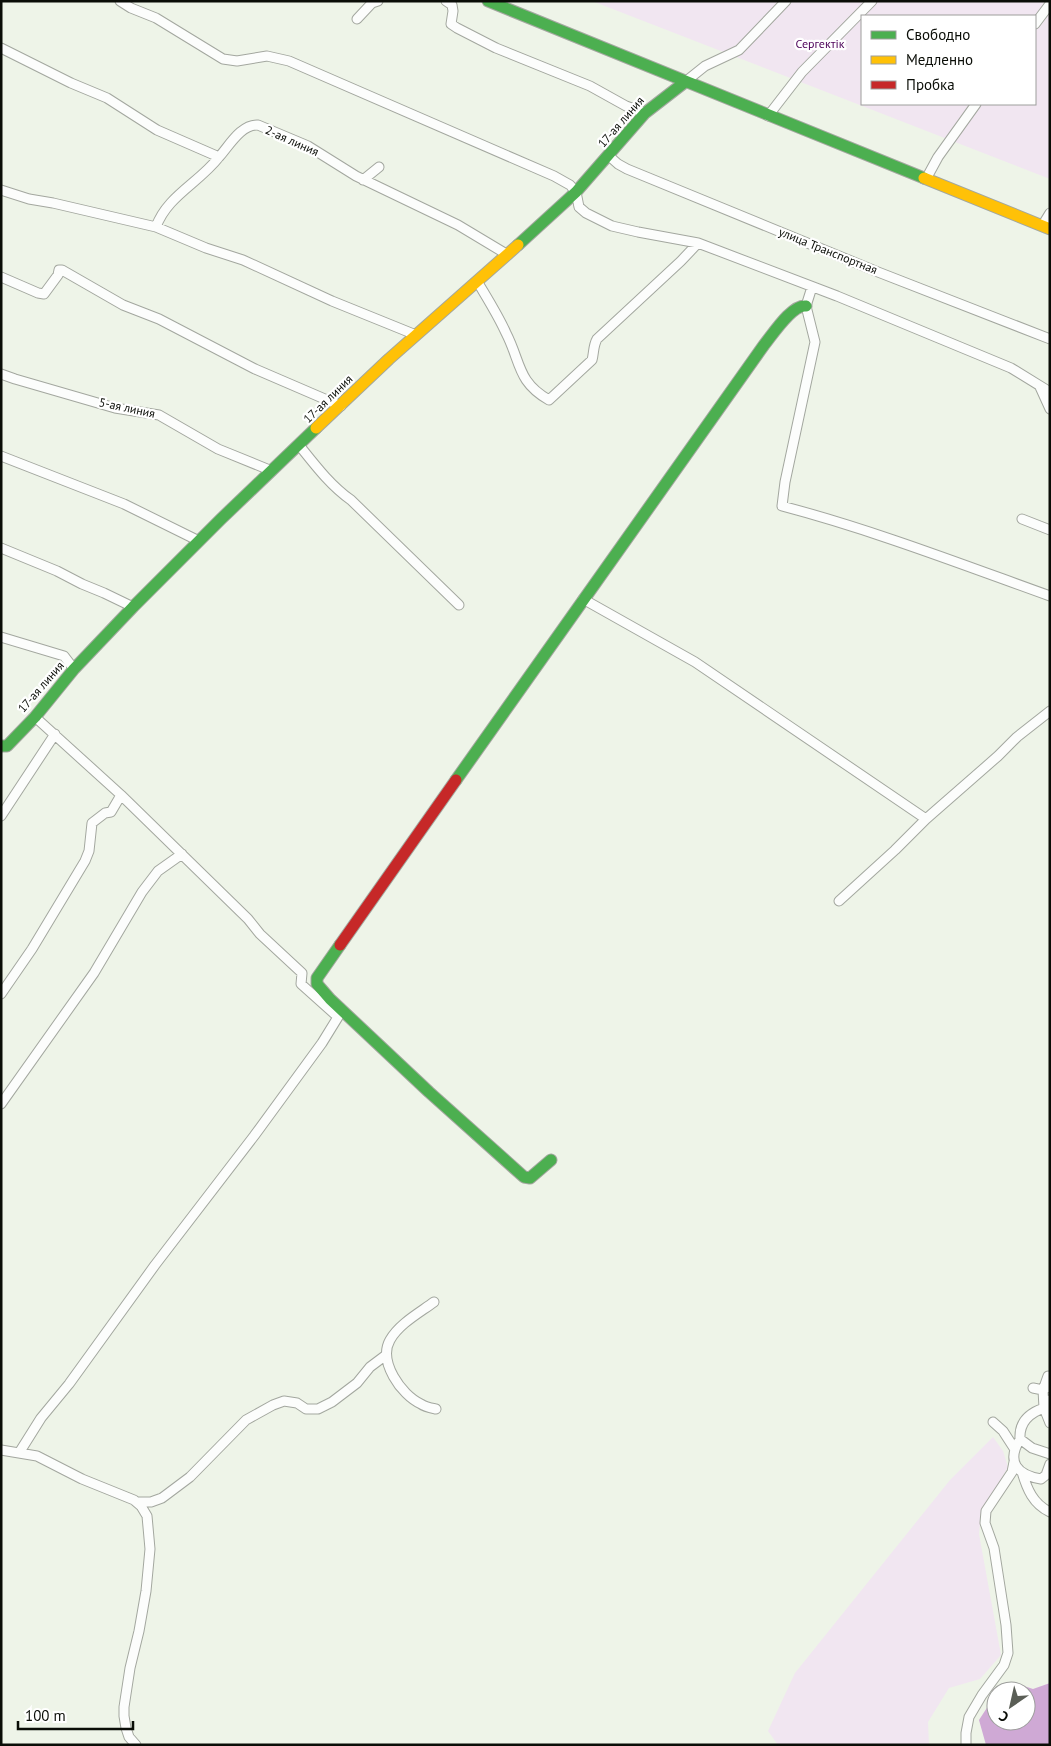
<svg xmlns="http://www.w3.org/2000/svg" width="1051" height="1746" viewBox="0 0 1051 1746" font-family="'PT Sans',sans-serif">
<rect width="100%" height="100%" fill="#eef4e8"/>
<!-- green -->
<path fill="#f1e6f1" fill-rule="evenodd" d="M592,1H1050V179ZM862,16H1035V104H862Z
M993,1437L1003,1451L1008,1467L981,1515L979,1534L1001,1655L980,1679L949,1688L928,1722L929,1745H778L768,1731L795,1673L950,1480Z"/>
<!-- water -->
<path fill="#cfa9d5" d="M1015,1683L1033,1689L1050,1683V1745H986L979,1720L992,1700L996,1697V1721H1026V1691H1004Z"/>
<g fill="none" stroke-linecap="round" stroke-linejoin="round">
<!-- street casing -->
<g stroke="#a3a79f" stroke-width="11">
<path id="street" d="M120,1L131,8L156,18L223,59L237,61L267,56L289,61L554,176L570,185L576,192L579,207L586,213L612,226L638,232L698,243L837,296L1011,368L1050,392
M446,1L452,5L453,11L451,24L457,28L496,48L590,86L626,106L645,113
M357,19L372,3L378,1
M1035,24L1050,4
M1,48L71,83L107,98L157,130L219,157C229,146 241,124 258,125L308,146L356,176L458,225L508,255
M685,82L705,66L739,50L786,1
M768,116L802,72L872,1
M609,156L618,164L627,169L878,272L1050,339
M926,179L938,157L976,104
M363,180L379,167
M1,190L29,199L53,203L156,227L206,248L243,260L332,301L416,335
M1042,226L1050,213
M156,227C167,196 199,183 219,157
M1,277L38,293L44,294L58,275L59,270H62L123,305L159,319L255,369L341,406
M477,281C487,298 498,315 506,333C521,362 517,382 549,400L592,360C594,353 593,346 597,339L681,261L698,243
M812,287L806,306L815,342L785,482L782,506C873,530 961,564 1050,596
M1,374L15,379L115,408L159,415L218,449L272,471
M1040,387L1050,409
M299,445C315,465 330,485 351,500L459,605
M1,456L124,504L199,541
M1022,519L1050,530
M1,548L57,571L82,584L104,593L133,607
M583,599L695,662L926,819
M1,637L64,656L74,669
M1,816L55,734
M839,901L895,850L926,819L998,756L1017,737L1050,711
M1,994L32,949L85,861L89,851L92,823L105,813L111,812L121,795
M1,1104L94,973L142,892L158,871L182,854
M434,1302C419,1313 399,1324 390,1340C378,1361 401,1395 421,1404C425,1407 431,1408 436,1409
M1050,1386L1043,1390L1044,1408C1029,1413 1019,1422 1020,1439L1032,1448L1050,1454
M1033,1388L1043,1390L1048,1376
M1050,1400L1044,1408L1050,1423
M993,1422L1003,1431L1014,1448
M1020,1439C1006,1462 1017,1475 1041,1479L1046,1475L1050,1464
M1,1450L37,1456L82,1479L134,1500L141,1506L147,1516L150,1549L146,1591L139,1631L130,1668L124,1707V1716L126,1728L129,1737L136,1745
M19,1453L41,1418L69,1384L155,1265L254,1136L322,1043L338,1017L301,984L302,973L260,934L248,919L121,795L35,717
M1022,1472C1027,1489 1033,1504 1050,1512
M137,1502H151L162,1498L190,1477L246,1420L273,1405L284,1401L297,1403L306,1409H318L332,1402L357,1383L370,1367L386,1355
M966,1745V1733L969,1717L982,1695L1004,1665L1008,1653L1006,1625L994,1548L985,1523L986,1511L1012,1472L1014,1462"/>
</g>
<!-- fast casing -->
<g stroke="#a3a79f" stroke-width="13">
<path id="fast" d="M488,1L924,178
M518,245L576,192L645,113L685,82
M1,746H7L35,717L74,669L133,607L221,519L316,428
M456,780L764,345C773,334 792,304 806,306
M340,945L317,978V984L330,999L429,1092L524,1177L530,1178L551,1160"/>
</g>
<!-- slow casing -->
<g stroke="#a3a79f" stroke-width="13">
<path id="slow" d="M924,178L1050,229
M316,428L389,359L518,245"/>
</g>
<!-- jam casing -->
<g stroke="#a3a79f" stroke-width="13">
<path id="jam" d="M340,945L456,780"/>
</g>
<!-- street -->
<use href="#street" stroke="#fcfdfc" stroke-width="9"/>
<!-- fast -->
<use href="#fast" stroke="#4caf50" stroke-width="11"/>
<!-- slow -->
<use href="#slow" stroke="#ffc107" stroke-width="11"/>
<!-- jam -->
<use href="#jam" stroke="#c62828" stroke-width="11"/>
</g>
<g text-anchor="middle" stroke-width="4.5" stroke-linejoin="round" paint-order="stroke">
<!-- park labels -->
<g font-size="12" fill="#4c0058" stroke="#fff">
<text x="820" y="48">Сергектік</text>
</g>
<!-- street labels -->
<g font-size="12" fill="#0a0d07" stroke="#fff">
<text transform="translate(621 122) rotate(-49)" y="4">17-ая линия</text>
<text transform="translate(292 141) rotate(24)" y="4">2-ая линия</text>
<text transform="translate(828 251) rotate(22)" y="4">улица Транспортная</text>
<text transform="translate(328 399) rotate(-44)" y="4">17-ая линия</text>
<text transform="translate(127 408) rotate(12)" y="4">5-ая линия</text>
<text transform="translate(41 687) rotate(-49)" y="4">17-ая линия</text>
</g>
</g>
<!-- border -->
<rect width="1051" height="1746" fill="none" stroke="#0a0d07" stroke-width="5"/>
<!-- legend -->
<rect x="861" y="15" width="175" height="90" fill="#ffffff" stroke="#9d9e9c"/>
<rect x="871" y="31" width="25" height="8" fill="#4caf50" stroke="#9d9e9c"/>
<text x="906" y="40" font-size="15" fill="#0a0d07">Свободно</text>
<rect x="871" y="56" width="25" height="8" fill="#ffc107" stroke="#9d9e9c"/>
<text x="906" y="65" font-size="15" fill="#0a0d07">Медленно</text>
<rect x="871" y="81" width="25" height="8" fill="#c62828" stroke="#9d9e9c"/>
<text x="906" y="90" font-size="15" fill="#0a0d07">Пробка</text>
<!-- north arrow -->
<g transform="translate(1011 1706) rotate(214)"><circle r="24" fill="#ffffff" stroke="#9d9e9c"/>
<path d="M0-4L9 19L0 12L-9 19Z" fill="#5a5e56"/>
<text y="-8" font-size="14" font-weight="bold" text-anchor="middle" fill="#0a0d07">С</text>
</g>
<!-- scale -->
<path d="M18 1721v8h115v-8" fill="none" stroke="#0a0d07" stroke-width="2.5"/>
<text x="25" y="1721" font-size="15" fill="#0a0d07" stroke="#ffffff" stroke-width="4" paint-order="stroke">100 m</text>
</svg>
